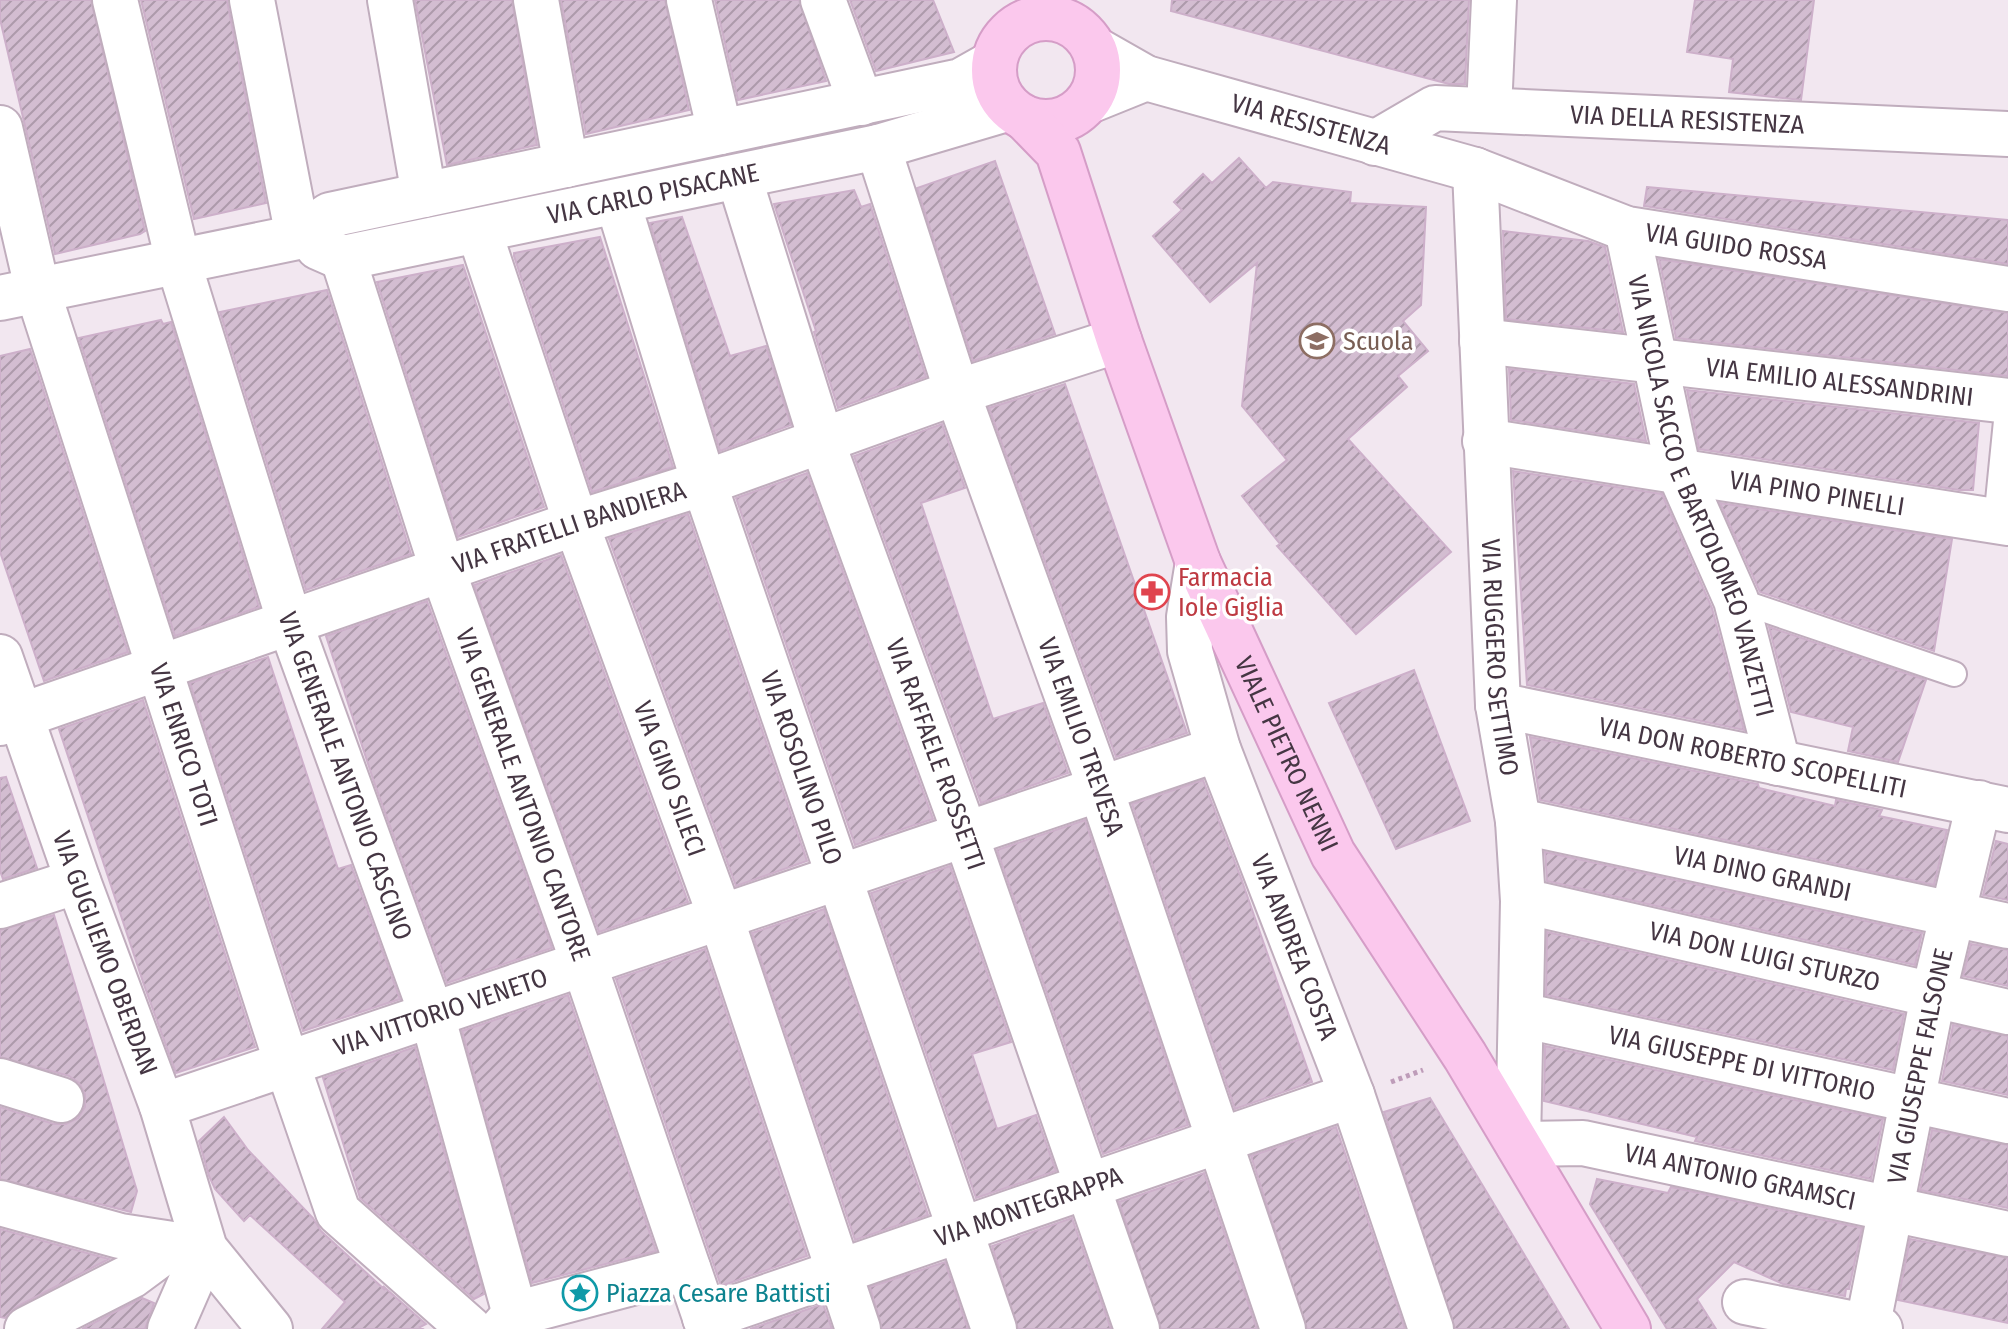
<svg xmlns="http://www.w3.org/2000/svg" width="2008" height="1329" viewBox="0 0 2008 1329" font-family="'Fira Sans Condensed',sans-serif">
<defs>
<pattern id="building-hatch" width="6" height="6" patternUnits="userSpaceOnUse" patternTransform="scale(2)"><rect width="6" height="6" fill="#d3bdd1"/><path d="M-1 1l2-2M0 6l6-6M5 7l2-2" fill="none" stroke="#ad9aab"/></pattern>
</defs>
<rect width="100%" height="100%" fill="#f2e7f0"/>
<!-- building -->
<path fill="url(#building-hatch)" stroke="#cdb0ca" stroke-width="2" d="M0,0H91L145,231L140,234L55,254L0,19Z
M141,0H227L266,203L194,219Z
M415,0H512L537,145L447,165Z
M561,0H665L689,110L586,134Z
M715,0H799L826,81L738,100Z
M850,0H933L954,52L876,71Z
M1172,0H1469L1465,84H1449L1171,11Z
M1695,0H1814L1801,100L1729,92L1733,59L1687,52Z
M1239,158L1266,188L1273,182L1351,192L1350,203L1426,207L1421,305L1403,321L1428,351L1398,376L1407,387L1348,439L1451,552L1356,634L1277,546L1280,544L1242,496L1287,460L1242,406L1257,263L1210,302L1153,236L1182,210L1174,202L1203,174L1212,183Z
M995,161L1055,334L973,361L917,188Z
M1647,187L2008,220V264L1644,206Z
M854,190L861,207L870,204L926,377L838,408L814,332L816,331L774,204Z
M682,217L730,356L766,346L791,425L720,451L650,223Z
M1503,231L1588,241L1605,247L1623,332L1506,319Z
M600,237L673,467L592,492L514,256V253Z
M1659,259L2008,313V376L1676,338Z
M463,265L544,507L458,537L377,282Z
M327,290L411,554L306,590L220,312Z
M161,320L163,324L171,322L259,607L175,636L79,338Z
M30,349L128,652L44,681L0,552V356Z
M1509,369L1634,384L1646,441L1511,420Z
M1065,384L1187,733L1116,757L989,408Z
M1687,390L1979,423L1973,490H1959L1699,449Z
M942,424L965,488L921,503L993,719L1043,703L1068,773L981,803L854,456Z
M1513,471L1662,494L1712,608L1744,730L1527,685Z
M807,473L933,819L855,845L736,498Z
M1720,503L1952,539L1934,651L1760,592Z
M688,514L807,861L736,886L609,539Z
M561,555L688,902L599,932L474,585Z
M427,601L552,948L447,983L374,782L326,636Z
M1769,627L1926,680L1898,762L1848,751L1853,727L1791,712Z
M268,657L338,869L351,865L400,999L303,1031L190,683Z
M1414,670L1470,821L1396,849L1329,703Z
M143,700L255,1047L176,1073L144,985L59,729Z
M1530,737L1758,784L1759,788L1835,806L1836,800L1882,810L1879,816L1947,830L1934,885L1540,800Z
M6,777L37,868L3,879L0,871V778Z
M1203,780L1241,878L1312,1082L1235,1109L1132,804Z
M1085,820L1188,1125L1103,1154L997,850Z
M1996,841L2008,844V900L1983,895Z
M1545,852L1922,933L1915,965L1547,881Z
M950,866L1011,1042L972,1054L997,1129L1036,1115L1056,1171L976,1198L871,893Z
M824,909L928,1215L855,1240L752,933Z
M54,915L137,1191L131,1212L0,1179V1107L54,1124H66L78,1118L85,1107V1094L79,1083L69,1076L0,1057V930Z
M1547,932L1904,1014L1893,1070L1546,995Z
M1971,944L2008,950V986L1963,976Z
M705,949L807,1256L721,1286L616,979Z
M568,995L656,1251L532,1283L462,1031Z
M1953,1025L2008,1036V1095L1942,1081Z
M1545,1046L1883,1119L1871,1179L1695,1141L1697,1137L1544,1101Z
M415,1047L484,1294L474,1299L360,1198L323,1078Z
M1430,1098L1492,1201L1569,1329H1455L1384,1112Z
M224,1117L248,1150L313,1218L321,1231L385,1290L383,1286L426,1324L420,1327L423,1329H322L345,1302L250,1215L244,1221L215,1189L209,1176L199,1141Z
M1336,1127L1405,1329H1307L1251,1156Z
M1932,1130L2008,1145V1208L1920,1190Z
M1204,1173L1257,1329H1161L1119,1202Z
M1597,1179L1668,1193L1671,1187L1862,1228L1849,1289H1846L1845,1296L1783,1284L1734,1262L1697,1299L1716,1329H1667L1590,1204Z
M1072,1218L1111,1329H1018L992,1246Z
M0,1229L109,1259L16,1307L5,1318L0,1317Z
M1910,1239L2008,1258V1323L1898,1300Z
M945,1262L968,1329H882L870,1287Z
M142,1298L154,1303L145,1329H82Z
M823,1304L832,1329H750Z"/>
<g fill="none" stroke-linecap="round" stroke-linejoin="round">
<!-- lane casing -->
<g stroke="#c0adbd" stroke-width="28">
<path id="lane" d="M1996,521L2008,401
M1736,600L1954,674"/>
</g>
<!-- street casing -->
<g stroke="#c0adbd" stroke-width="48">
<g id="street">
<path id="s1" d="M115,0L178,261L290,623L432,1015L515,1314"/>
<path d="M252,0L298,237"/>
<path d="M390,0L424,195"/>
<path d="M536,0L566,165"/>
<path d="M689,0L720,132"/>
<path d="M823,0L861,103"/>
<path id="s2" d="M1095,49L1146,78L1475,170L1627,229L2008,289"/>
<path d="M1089,101L1146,78"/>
<path d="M1489,109L1494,0"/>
<path id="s3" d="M0,128L38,292L287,1064L338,1212L470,1329"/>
<path id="s4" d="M1375,143L1435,108L2008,134"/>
<path id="s5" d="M878,147L957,392L1101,790L1283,1329"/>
<path id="s6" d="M1475,170L1498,705L1518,821L1523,901L1518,1144L1583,1143L2008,1234"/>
<path id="s7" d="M739,177L821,439L966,836L1137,1329"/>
<path id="s8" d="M618,203L704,483L994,1329"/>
<path id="s9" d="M1627,229L1678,469L1736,600L1778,763"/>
<path id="s10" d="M479,231L576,523L721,918L858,1329"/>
<path id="s11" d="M318,247L343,258L878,147L1010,108"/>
<path id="s12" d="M343,258L443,571L584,964L709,1329"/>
<path d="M0,298L298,237L330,215L961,81L993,63"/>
<path id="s13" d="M1482,341L2008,401"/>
<path id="s14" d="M1485,441L2008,523"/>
<path id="s15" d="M1198,562L1189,617L1190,651L1218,749L1352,1095L1431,1329"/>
<path id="s16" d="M0,657L78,881L162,1106L205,1249L270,1329"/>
<path id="s17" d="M1498,705L2008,810"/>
<path id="s18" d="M0,723L576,523L704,483L957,392L1119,340"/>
<path id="s19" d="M1518,821L2008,926"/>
<path id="s20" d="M1523,901L2008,1012"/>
<path d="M0,906L78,881"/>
<path id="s21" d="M1521,1015L2008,1121"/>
<path d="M0,1081L61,1100"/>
<path id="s22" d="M162,1106L1218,749"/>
<path d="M0,1203L120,1236L205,1249"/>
<path d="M1745,1302L1880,1329"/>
<path id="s23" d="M705,1318L1352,1095"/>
<path d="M27,1329L131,1276L173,1245"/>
<path d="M170,1329L205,1249"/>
<path d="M502,1329L515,1314L688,1268"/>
<path id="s24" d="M1867,1329L1933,996L1979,803"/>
</g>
</g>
<!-- secondary casing -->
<g stroke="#d59dc7" stroke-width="48">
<g id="secondary">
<circle cx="1046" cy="70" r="52"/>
<path id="s25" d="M1025,118L1058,152L1119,340L1198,562L1333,854L1465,1056L1628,1329"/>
</g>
</g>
<!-- path -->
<path stroke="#be9cb9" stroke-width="5" stroke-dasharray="4 4" stroke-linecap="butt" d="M1391,1082L1423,1070"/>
<!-- lane -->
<use href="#lane" stroke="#fff" stroke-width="24"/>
<!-- street -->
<use href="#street" stroke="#fff" stroke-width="44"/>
<!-- secondary -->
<use href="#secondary" stroke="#fbc8ed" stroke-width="44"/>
</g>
<!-- icons -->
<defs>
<g id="school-ring" transform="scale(1.8)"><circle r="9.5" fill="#fff" stroke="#8d6e63" stroke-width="1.5"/><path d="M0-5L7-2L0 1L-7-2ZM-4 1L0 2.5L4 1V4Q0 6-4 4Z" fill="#8d6e63"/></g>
<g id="pharmacy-ring" transform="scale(1.8)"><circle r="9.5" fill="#fff" stroke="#e0444e" stroke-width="1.5"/><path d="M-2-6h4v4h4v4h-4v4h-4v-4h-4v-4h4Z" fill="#e0444e"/></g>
<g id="sight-ring" transform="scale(1.8)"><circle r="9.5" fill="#fff" stroke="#0f9aa8" stroke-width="1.5"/><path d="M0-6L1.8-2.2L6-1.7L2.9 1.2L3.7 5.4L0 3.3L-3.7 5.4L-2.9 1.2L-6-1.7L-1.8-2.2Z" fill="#0f9aa8"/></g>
</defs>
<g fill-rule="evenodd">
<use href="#school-ring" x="1317" y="341"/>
<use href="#pharmacy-ring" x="1152" y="592"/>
<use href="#sight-ring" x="580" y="1293"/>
</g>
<g text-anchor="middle" stroke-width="7" stroke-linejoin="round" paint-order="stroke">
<!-- street labels -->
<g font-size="26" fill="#453643" stroke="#fff">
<text dy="9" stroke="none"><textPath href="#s4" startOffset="322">VIA DELLA RESISTENZA</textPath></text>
<text dy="9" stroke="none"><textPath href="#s2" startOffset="230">VIA RESISTENZA</textPath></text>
<text dy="9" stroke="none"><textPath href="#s11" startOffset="344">VIA CARLO PISACANE</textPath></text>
<text dy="9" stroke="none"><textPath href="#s2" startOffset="674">VIA GUIDO ROSSA</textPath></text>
<text dy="9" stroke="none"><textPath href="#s13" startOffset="360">VIA EMILIO ALESSANDRINI</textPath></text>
<text dy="9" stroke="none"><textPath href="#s14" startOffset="336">VIA PINO PINELLI</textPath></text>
<text dy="9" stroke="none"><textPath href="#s9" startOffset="278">VIA NICOLA SACCO E BARTOLOMEO VANZETTI</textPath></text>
<text dy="9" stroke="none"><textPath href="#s18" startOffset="602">VIA FRATELLI BANDIERA</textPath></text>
<text dy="9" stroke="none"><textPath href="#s6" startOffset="488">VIA RUGGERO SETTIMO</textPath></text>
<text dy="9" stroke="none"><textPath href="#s5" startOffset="624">VIA EMILIO TREVESA</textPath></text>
<text dy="9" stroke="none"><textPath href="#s3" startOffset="644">VIA ENRICO TOTI</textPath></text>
<text dy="9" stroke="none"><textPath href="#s7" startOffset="610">VIA RAFFAELE ROSSETTI</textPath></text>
<text dy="9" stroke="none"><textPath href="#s25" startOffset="692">VIALE PIETRO NENNI</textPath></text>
<text dy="9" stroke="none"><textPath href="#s17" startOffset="260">VIA DON ROBERTO SCOPELLITI</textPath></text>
<text dy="9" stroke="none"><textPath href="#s8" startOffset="594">VIA ROSOLINO PILO</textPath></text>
<text dy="9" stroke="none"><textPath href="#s1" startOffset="810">VIA GENERALE ANTONIO CASCINO</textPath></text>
<text dy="9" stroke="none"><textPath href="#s10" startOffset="580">VIA GINO SILECI</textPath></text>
<text dy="9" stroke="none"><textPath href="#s12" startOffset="566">VIA GENERALE ANTONIO CANTORE</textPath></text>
<text dy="9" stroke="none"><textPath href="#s19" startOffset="250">VIA DINO GRANDI</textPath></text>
<text dy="9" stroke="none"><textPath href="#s15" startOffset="404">VIA ANDREA COSTA</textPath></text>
<text dy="9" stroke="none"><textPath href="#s16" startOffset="314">VIA GUGLIEMO OBERDAN</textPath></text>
<text dy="9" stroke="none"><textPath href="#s20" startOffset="248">VIA DON LUIGI STURZO</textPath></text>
<text dy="9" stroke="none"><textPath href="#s22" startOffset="294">VIA VITTORIO VENETO</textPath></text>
<text dy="9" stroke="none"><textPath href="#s21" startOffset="226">VIA GIUSEPPE DI VITTORIO</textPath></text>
<text dy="9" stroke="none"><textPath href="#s24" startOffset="268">VIA GIUSEPPE FALSONE</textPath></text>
<text dy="9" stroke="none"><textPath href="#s6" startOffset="1202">VIA ANTONIO GRAMSCI</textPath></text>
<text dy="9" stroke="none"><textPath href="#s23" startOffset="342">VIA MONTEGRAPPA</textPath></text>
</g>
<!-- education labels -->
<g font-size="26" fill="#785e54" stroke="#fff" text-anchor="start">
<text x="1343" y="350">Scuola</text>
</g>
<!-- health labels -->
<g font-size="26" fill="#be3a42" stroke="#fff" text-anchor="start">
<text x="1178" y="586">Farmacia<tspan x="1178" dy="30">Iole Giglia</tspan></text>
</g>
<!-- culture labels -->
<g font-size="26" fill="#0d838f" stroke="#fff" text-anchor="start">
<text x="606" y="1302">Piazza Cesare Battisti</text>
</g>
</g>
</svg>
